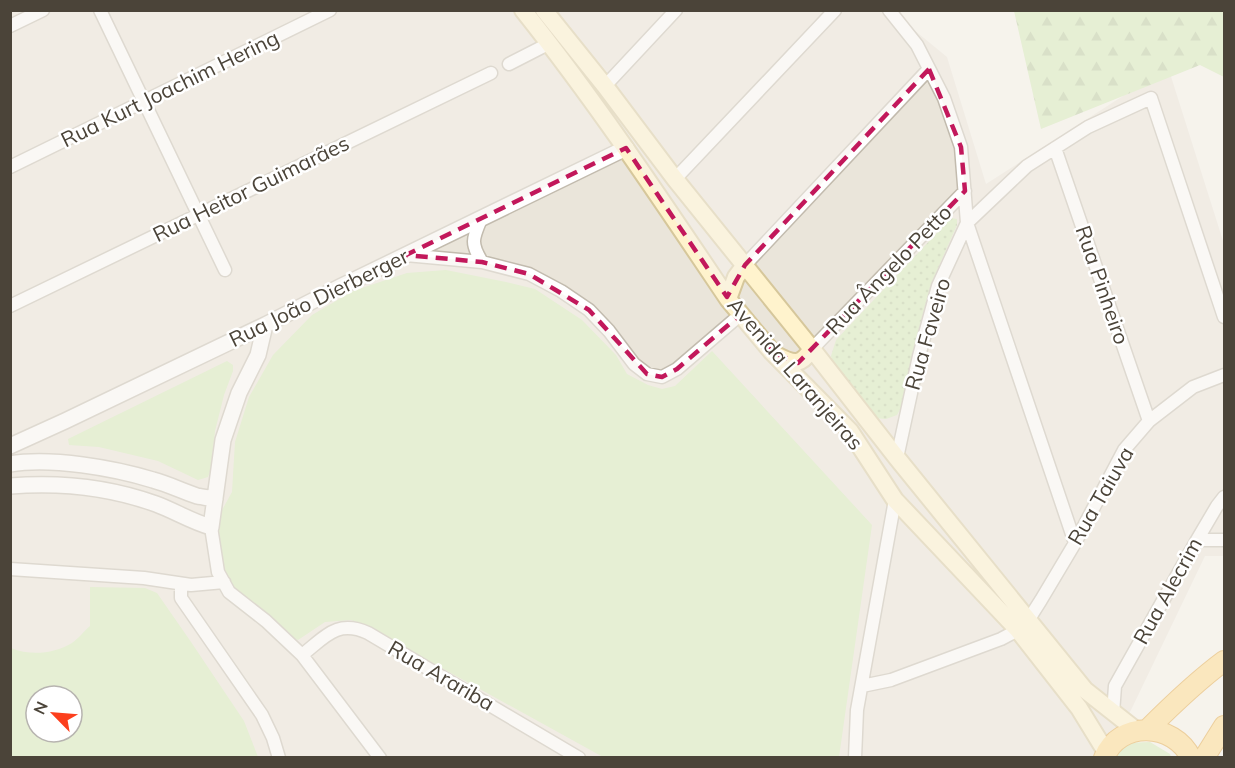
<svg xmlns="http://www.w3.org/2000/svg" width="1235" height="768" viewBox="0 0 1235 768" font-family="Mulish,sans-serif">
<defs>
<pattern id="forest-firs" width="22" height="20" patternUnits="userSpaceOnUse" patternTransform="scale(1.5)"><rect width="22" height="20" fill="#d2eab5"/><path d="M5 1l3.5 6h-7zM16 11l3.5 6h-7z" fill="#b6ca9c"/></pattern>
<pattern id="park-dots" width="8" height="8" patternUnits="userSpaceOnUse" patternTransform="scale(1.5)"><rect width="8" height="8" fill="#d2eab5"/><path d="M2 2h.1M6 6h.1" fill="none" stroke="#b6ca9c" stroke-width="1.8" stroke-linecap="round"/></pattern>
</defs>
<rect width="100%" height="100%" fill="#f6f3ec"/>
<!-- residential -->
<path fill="#eae5da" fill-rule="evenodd" d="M10,11H891L947,57L986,184L1168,67L1224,244V556H1205L1131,710L1101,757H11ZM36,696H72V732H36Z"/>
<!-- green -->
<path fill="#d2eab5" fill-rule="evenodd" d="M446,270L506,282L535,289L582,320L616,355L627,374L648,385L662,389L675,386L712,351L872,525L839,757H603L364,625L351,620L325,622L298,640L288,636L237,594L225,577L216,538V521L232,492L235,442L249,397L273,355L312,315L353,291L407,273Z
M227,361L233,365V371L224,395L215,431L211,469L208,477L198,480L158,461L99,447L69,445L68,439Z
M90,587L145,588L157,593L191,642L244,721L258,757H11V648C30,656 54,654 72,643C78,639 84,631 90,626ZM36,696H72V732H36Z
M1150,742L1170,754L1171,757L1110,758L1125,743Z"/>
<!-- forest -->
<path fill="url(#forest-firs)" d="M1014,11H1224V77L1200,65L1041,129Z"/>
<!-- park -->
<path fill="url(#park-dots)" d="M951,218L957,219V225L931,284L916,339L902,406L897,415L886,419L874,418L835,368L831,356L836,340Z"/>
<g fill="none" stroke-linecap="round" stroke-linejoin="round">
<!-- minor casing -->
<g stroke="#c2bbae" stroke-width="15">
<path id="minor" d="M100,10L225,270
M889,10L917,45L944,98L961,147L967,223L1075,543
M10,26L43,10
M509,64L550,43
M605,86L676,10
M1055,148L1149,421
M10,167L330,10
M675,179L835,10
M481,219C473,238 470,243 482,262
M406,255L482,262L529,274L561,291L589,310L609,331L634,364L647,374L662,377L677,369L740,315
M745,265L929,69
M10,306L491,73
M812,349L965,191
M897,458L919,356L938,286L967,223L1027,166L1088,127L1151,98L1224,317
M211,527L218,572L229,592L266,621L302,655L380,758
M1197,540H1224
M10,569L144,578L191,585L224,582
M181,584V598L262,715L273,738L279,758
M1029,619L1041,600L1075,543L1124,450L1149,421L1193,387L1224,375
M302,655C325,637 337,619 368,633L579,758
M862,686L891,680L1001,639L1018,630
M1113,713L1115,686L1197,540L1217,506L1224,497
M855,758L857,710L895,500"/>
</g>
<!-- tertiary casing -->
<g stroke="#c2bbae" stroke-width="18">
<path id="tertiary" d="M10,446L65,421L265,325L340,287L626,148
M10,464C51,457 114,468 153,480C168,484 182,491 197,496C202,497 209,498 215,499
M10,486C60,482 109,487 156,504C175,511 192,522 211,527L223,440L239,393L258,355L265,325"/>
</g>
<!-- secondary casing -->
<g stroke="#d6c79b" stroke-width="20">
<path id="secondary" d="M523,10C597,103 662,201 728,299L772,352L850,431L895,500L1018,630L1079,708L1106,752
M544,10L605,86L675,179L812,349L897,458L1085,690L1137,731
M728,299L736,277L745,265
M778,356C795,365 801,365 812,349"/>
</g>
<!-- trunk casing -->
<g stroke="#e0a43c" stroke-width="22">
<path id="trunk" d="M1148,729C1172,705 1197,681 1224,661
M1104,758C1119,720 1174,722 1191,758
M1204,758L1224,726"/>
</g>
<!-- minor -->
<use href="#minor" stroke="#fff" stroke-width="12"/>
<!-- tertiary -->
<use href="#tertiary" stroke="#fff" stroke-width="15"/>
<!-- secondary -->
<use href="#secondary" stroke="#fff3cd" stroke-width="16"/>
<!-- trunk -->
<use href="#trunk" stroke="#ffd985" stroke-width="20"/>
</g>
<!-- marked area -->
<path d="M0 0H1235V768H0ZM929,69L961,147L965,191L798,363L772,352L740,315L677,369L662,377L647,374L589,310L529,274L482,262L406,255L626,148L727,297L745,265Z" fill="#f6f3ec" fill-opacity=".55" fill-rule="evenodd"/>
<path fill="none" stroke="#c2185b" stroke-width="4.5" stroke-dasharray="12 8" stroke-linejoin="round" d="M929,69L961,147L965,191L798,363L772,352L740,315L677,369L662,377L647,374L589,310L529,274L482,262L406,255L626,148L727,297L745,265Z"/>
<g text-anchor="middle" stroke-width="5" stroke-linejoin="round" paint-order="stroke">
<!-- street labels -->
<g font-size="21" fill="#4b4439" stroke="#fff">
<text transform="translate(170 89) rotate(-26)" y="7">Rua Kurt Joachim Hering</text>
<text transform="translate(251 189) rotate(-26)" y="7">Rua Heitor Guimarães</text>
<text transform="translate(889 270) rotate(-46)" y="7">Rua Ângelo Petto</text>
<text transform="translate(1102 285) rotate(71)" y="7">Rua Pinheiro</text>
<text transform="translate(319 298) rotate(-26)" y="7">Rua João Dierberger</text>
<text transform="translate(928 334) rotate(-74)" y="7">Rua Faveiro</text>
<text transform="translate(795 374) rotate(49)" y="7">Avenida Laranjeiras</text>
<text transform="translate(1101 496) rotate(-60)" y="7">Rua Taiuva</text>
<text transform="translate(1168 591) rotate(-61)" y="7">Rua Alecrim</text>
<text transform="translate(441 676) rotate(30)" y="7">Rua Arariba</text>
</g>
</g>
<!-- border -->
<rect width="1235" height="768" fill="none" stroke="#4b4439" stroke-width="24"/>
<!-- north arrow -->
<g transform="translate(54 714) rotate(295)"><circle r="28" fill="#ffffff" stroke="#b7b4b0" stroke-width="1.5"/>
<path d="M0-4.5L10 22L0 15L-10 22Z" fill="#fc3f1d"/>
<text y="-9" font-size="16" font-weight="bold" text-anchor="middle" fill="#4b4439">N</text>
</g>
</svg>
